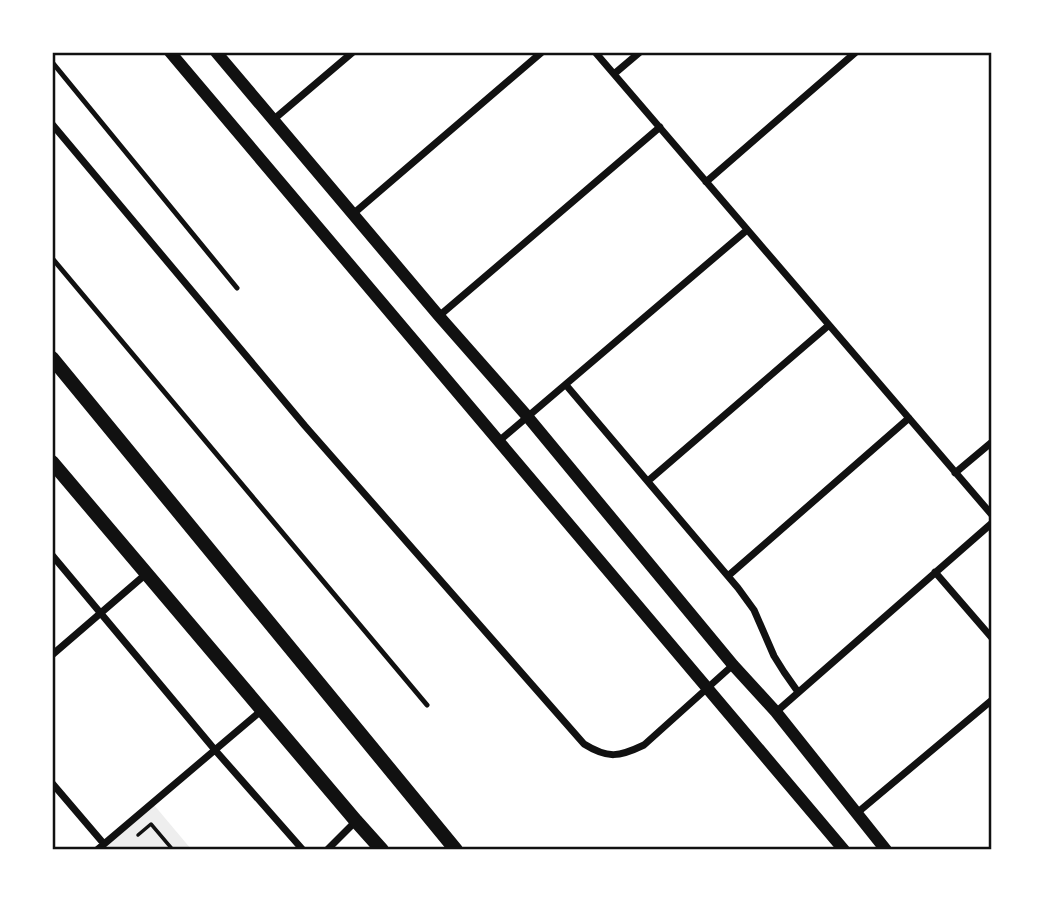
<svg xmlns="http://www.w3.org/2000/svg" width="1044" height="902" viewBox="0 0 1044 902" font-family="'DM Sans',sans-serif">
<rect width="100%" height="100%" fill="#fff"/>
<!-- green -->
<path fill="#eee" d="M154,805L191,849L101,850Z"/>
<g fill="none" stroke-linecap="round" stroke-linejoin="round">
<!-- path -->
<path stroke="#111" stroke-width="3.5" d="M138,835L151,824L173,850"/>
<!-- service -->
<path stroke="#111" stroke-width="5" d="M52,62L237,288
M52,258L427,705"/>
<!-- minor -->
<path stroke="#111" stroke-width="7" d="M595,52L992,515
M614,74L640,52
M273,120L353,52
M52,124L305,426L584,744C608,759 619,757 644,745L733,665
M706,182L856,52
M353,214L542,52
M439,316L660,127
M566,385L738,588L754,610L774,656L784,672L798,692
M499,441L747,230
M955,473L992,442
M648,481L829,325
M52,555L215,750L303,850
M935,572L992,638
M728,576L909,418
M52,655L146,574
M776,712L992,523
M52,783L104,844
M857,813L992,700
M97,850L262,710
M327,850L356,821"/>
<!-- tertiary -->
<path stroke="#111" stroke-width="12" d="M170,52L844,850
M216,52L439,316L527,416L733,665L776,712L886,850"/>
<!-- secondary -->
<path stroke="#111" stroke-width="14" d="M52,358L456,850
M52,462L356,821L382,850"/>
</g>
<!-- border -->
<rect width="1044" height="902" fill="none" stroke="#ffffff" stroke-width="108"/>
<rect x="54" y="54" width="936" height="794" fill="none" stroke="#111" stroke-width="2.5"/>
</svg>
